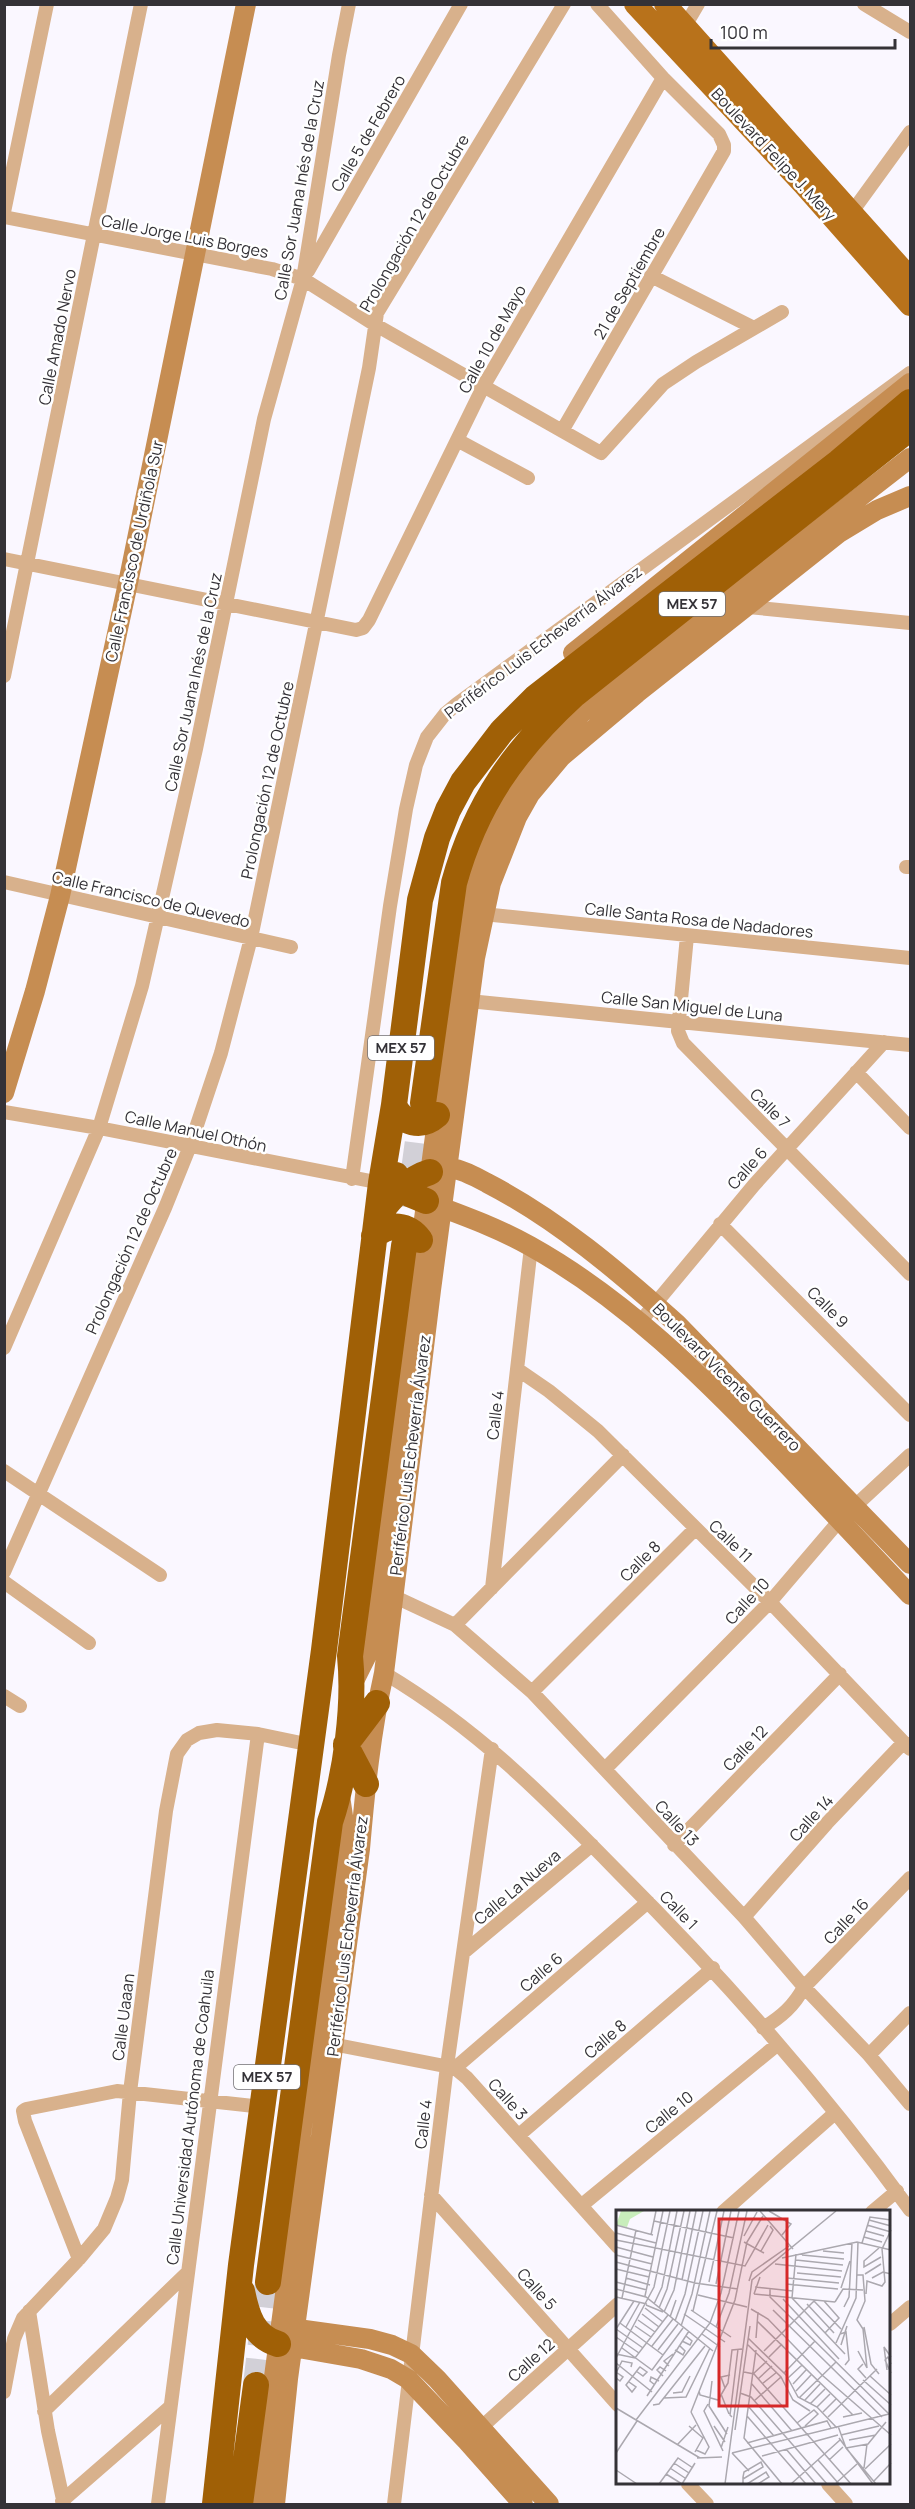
<svg xmlns="http://www.w3.org/2000/svg" width="915" height="2509" viewBox="0 0 915 2509" font-family="Manrope,sans-serif">
<rect width="100%" height="100%" fill="#faf7ff"/>
<g fill="none" stroke-linecap="round" stroke-linejoin="round">
<!-- highway-tunnel -->
<path stroke="#d2d0d7" stroke-width="26" stroke-dasharray="26 13" stroke-linecap="butt" d="M404,1246L423,1103
M256,2385L268,2282"/>
<!-- street -->
<path stroke="#d8b18c" stroke-width="14" d="M864,4L910,32
M685,26L698,4
M4,212L47,4
M852,212L910,132
M4,217L272,269L303,279L374,324L601,453L663,384L696,362L782,312
M308,271L461,4
M651,276L754,328
M562,431L724,151V145L719,134L663,78L597,4
M457,440L528,478
M4,559L356,630L363,628L369,620L483,387L663,78
M748,607L910,623
M4,676L141,4
M906,867H910
M4,882L291,947
M483,914L910,958
M687,936L678,1031L683,1043L910,1274
M469,1001L910,1045
M856,1072L910,1128
M4,1112L99,1128L381,1183
M352,1179L390,906L406,809L416,765L427,737L445,714L457,704L910,373
M720,1224L910,1415
M640,1322L754,1185L884,1042
M4,1348L99,1128L142,986L196,749L264,419L303,279L339,55L349,4
M517,1369L549,1391L598,1431L770,1602L910,1749
M4,1471L160,1575
M4,1572L165,1208L190,1146L221,1053L251,938L369,368L377,313L564,4
M4,1582L89,1643
M492,1588L531,1247
M393,1596L455,1625L532,1692L744,1917L804,1987L869,2055L910,2104
M455,1625L623,1455
M384,1673C478,1729 544,1796 619,1873C724,1978 823,2090 910,2210
M532,1692L695,1529
M4,1696L20,1706
M605,1769L770,1602L840,1520L910,1455
M674,1845L840,1674
M744,1917L827,1823L904,1742
M463,1953L592,1845
M763,2028C781,2017 794,2006 804,1987L910,1878
M332,2044L455,2068L467,2078L618,2247
M869,2055L910,2013
M455,2068L648,1902
M519,2135L713,1968
M431,2195L618,2405
M582,2205L778,2044
M723,2212L835,2113
M872,2212L897,2191
M79,2259L25,2121L23,2111L26,2109L117,2091L263,2107
M29,2311L48,2431L64,2504
M890,2324L910,2307
M4,2392L14,2339L23,2318L79,2259L104,2229L117,2198L122,2180L130,2092L166,1811L177,1754L187,1740L199,1733L217,1730L258,1734L311,1745
M44,2411L187,2273
M475,2433L618,2304
M688,2484L707,2504
M828,2484L846,2504
M62,2501L170,2407
M158,2504L258,1734
M394,2504L447,2066L492,1749"/>
<!-- secondary -->
<path stroke="#c68d52" stroke-width="20" d="M573,653L910,383
M4,1093L35,991L60,896L128,583L246,4
M435,1170C439,1169 444,1167 449,1168C462,1169 476,1177 487,1183C557,1219 619,1272 677,1324L910,1564
M430,1203C465,1216 498,1228 530,1246C625,1299 702,1376 776,1453C821,1500 866,1548 910,1595
M353,1683L366,1657L464,917C478,832 521,769 583,712L910,458
M283,2327L370,2339L392,2345L411,2354L437,2379L549,2504
M281,2345L361,2359L391,2369L408,2379L467,2441L523,2504
M257,2504L286,2287L301,2134L340,1859L344,1823L340,1796
M275,2504L288,2379L360,1849C365,1790 371,1731 384,1673L431,1290L475,958L491,883L517,817L530,794L561,757L637,693L839,533L877,510L910,496"/>
<!-- primary -->
<path stroke="#b8721b" stroke-width="22" d="M635,4L803,184L910,305
M665,4L910,278"/>
<!-- highway -->
<path stroke="#a06006" stroke-width="26" d="M423,1103L454,883C476,803 515,749 575,694L910,428
M394,1105C402,1124 421,1129 437,1115
M396,1175L409,1194L426,1201
M377,1216C392,1197 407,1179 430,1172
M374,1236C390,1222 408,1224 420,1240
M346,1744L377,1703
M346,1746L366,1784
M268,2282L330,1822C346,1775 355,1705 350,1656L404,1246
M242,2291C247,2316 253,2336 278,2344
M215,2504L241,2265L324,1650L381,1183L394,1105L420,900L437,838L448,810L463,782L502,731L536,697L839,462L910,402
M240,2504L256,2385"/>
</g>
<g text-anchor="middle" stroke-width="5" stroke-linejoin="round" paint-order="stroke">
<!-- shield labels -->
<g fill="#fff" stroke="#717073" stroke-width="1.5">
<rect x="659" y="592" width="66" height="24" rx="4.5"/>
<rect x="368" y="1036" width="66" height="24" rx="4.5"/>
<rect x="234" y="2065" width="66" height="24" rx="4.5"/>
</g>
<g font-size="15" font-weight="bold" fill="#343237">
<text x="692" y="609">MEX 57</text>
<text x="401" y="1053">MEX 57</text>
<text x="267" y="2082">MEX 57</text>
</g>
<!-- street labels -->
<g font-size="16" fill="#343237" stroke="#fff">
<text transform="translate(368 133) rotate(-60)" y="6">Calle 5 de Febrero</text>
<text transform="translate(774 154) rotate(47)" y="6">Boulevard Felipe J. Mery</text>
<text transform="translate(299 190) rotate(-80)" y="6">Calle Sor Juana Inés de la Cruz</text>
<text transform="translate(414 223) rotate(-60)" y="6">Prolongación 12 de Octubre</text>
<text transform="translate(185 236) rotate(11)" y="6">Calle Jorge Luis Borges</text>
<text transform="translate(629 283) rotate(-60)" y="6">21 de Septiembre</text>
<text transform="translate(57 337) rotate(-79)" y="6">Calle Amado Nervo</text>
<text transform="translate(492 339) rotate(-61)" y="6">Calle 10 de Mayo</text>
<text transform="translate(134 551) rotate(-78)" y="6">Calle Francisco de Urdiñola Sur</text>
<text transform="translate(543 642) rotate(-37)" y="6">Periférico Luis Echeverría Álvarez</text>
<text transform="translate(193 682) rotate(-78)" y="6">Calle Sor Juana Inés de la Cruz</text>
<text transform="translate(267 780) rotate(-78)" y="6">Prolongación 12 de Octubre</text>
<text transform="translate(151 899) rotate(13)" y="6">Calle Francisco de Quevedo</text>
<text transform="translate(699 920) rotate(6)" y="6">Calle Santa Rosa de Nadadores</text>
<text transform="translate(692 1006) rotate(6)" y="6">Calle San Miguel de Luna</text>
<text transform="translate(770 1108) rotate(45)" y="6">Calle 7</text>
<text transform="translate(196 1131) rotate(12)" y="6">Calle Manuel Othón</text>
<text transform="translate(747 1168) rotate(-48)" y="6">Calle 6</text>
<text transform="translate(131 1241) rotate(-66)" y="6">Prolongación 12 de Octubre</text>
<text transform="translate(828 1307) rotate(45)" y="6">Calle 9</text>
<text transform="translate(727 1377) rotate(45)" y="6">Boulevard Vicente Guerrero</text>
<text transform="translate(495 1415) rotate(-83)" y="6">Calle 4</text>
<text transform="translate(410 1455) rotate(-83)" y="6">Periférico Luis Echeverría Álvarez</text>
<text transform="translate(731 1541) rotate(44)" y="6">Calle 11</text>
<text transform="translate(640 1561) rotate(-45)" y="6">Calle 8</text>
<text transform="translate(747 1601) rotate(-47)" y="6">Calle 10</text>
<text transform="translate(745 1748) rotate(-46)" y="6">Calle 12</text>
<text transform="translate(811 1818) rotate(-48)" y="6">Calle 14</text>
<text transform="translate(677 1823) rotate(47)" y="6">Calle 13</text>
<text transform="translate(517 1887) rotate(-40)" y="6">Calle La Nueva</text>
<text transform="translate(679 1910) rotate(46)" y="6">Calle 1</text>
<text transform="translate(846 1921) rotate(-46)" y="6">Calle 16</text>
<text transform="translate(347 1936) rotate(-83)" y="6">Periférico Luis Echeverría Álvarez</text>
<text transform="translate(541 1972) rotate(-41)" y="6">Calle 6</text>
<text transform="translate(123 2017) rotate(-83)" y="6">Calle Uaaan</text>
<text transform="translate(605 2039) rotate(-41)" y="6">Calle 8</text>
<text transform="translate(508 2099) rotate(48)" y="6">Calle 3</text>
<text transform="translate(669 2112) rotate(-39)" y="6">Calle 10</text>
<text transform="translate(190 2117) rotate(-83)" y="6">Calle Universidad Autónoma de Coahuila</text>
<text transform="translate(423 2124) rotate(-83)" y="6">Calle 4</text>
<text transform="translate(537 2289) rotate(48)" y="6">Calle 5</text>
<text transform="translate(531 2360) rotate(-42)" y="6">Calle 12</text>
</g>
</g>
<!-- overview -->
<g transform="translate(616 2210)">
<rect width="274" height="274" fill="#faf7ff"/>
<path d="M5,1H28L14,9L11,17L0,15Z" fill="#c8edbb"/>
<path fill="none" stroke="#aba8af" stroke-width="1.5" d="M144,1L177,39M153,1L175,14L166,25M253,10L275,16M38,11L118,28M0,15L37,25M251,15L275,22M250,21L268,26M0,23L40,33M35,25L40,1M128,26L141,2M248,27L266,32M0,30L129,56L152,15M128,32L148,43M246,33L254,7L275,10M0,37L37,47M263,38L248,51V57L265,47M145,41L157,20L154,16M207,41L228,43M180,44L176,88L229,144M0,45L36,54M186,45L228,49M166,48L241,32L275,40M180,50L227,55M0,52L79,73L122,79M159,54L226,61M0,59L33,67M181,63L225,67M249,64L265,54M241,65H247L249,91L241,110L247,119M10,68L34,75M171,68L223,73M256,68L267,62L275,64M66,70L80,1M133,71L136,62L173,36M0,72L31,80M93,72L108,1M100,74L115,1M170,74L222,79M139,77L177,81M225,78L234,51M0,79L30,87L97,141M154,79V87L273,204M138,84L144,67M138,84L219,92M250,84L251,71L266,76L269,72L266,39L275,20M82,85L131,97M29,86L47,1M0,87L31,94M6,88L20,20M167,89L223,149M197,90L225,119M208,91L223,108L209,123M219,92L227,79L247,80M38,94L46,77L61,1M191,94L218,123M30,95L47,102M228,97L233,87L236,33M29,98L47,112M43,98L51,79L68,1M135,99L152,109L206,165L275,225M75,100L115,127M157,100L266,207M77,101L101,1M48,102L58,80L74,1M26,104L43,117M68,104L109,132M54,107L60,90M22,110L39,122M59,111L69,84L87,1M141,111L237,205M4,113L47,145M19,116L35,127M65,116L76,84L94,1M10,117L24,92M100,117L113,83L131,1M248,117L255,154L263,164M0,119L27,138M0,119L18,91M247,119L251,158M86,124L104,137M224,124L240,88L242,32M0,127L23,143M132,128L170,165L182,187L201,197L221,218M140,128L142,102M66,131L74,135L76,131L70,126M220,133L224,124L230,122L233,150L229,155M131,134L165,167L177,190L194,201M225,135L231,116M36,136L57,109M6,138L36,160L67,118M42,140L62,114M59,140L67,145L69,141L63,135M140,140L128,228L166,274M148,141L199,90M242,141L251,158M0,144L19,148L52,105M153,147L166,134M0,148L38,77L54,1M0,153L36,182M247,154L242,159L250,168M275,154L272,147L269,150L275,163M53,156L48,151L57,144M271,160L268,137L275,147M128,162L138,164L235,274M0,163L6,151L16,153L15,157M168,163L199,131M137,164L151,151M47,166L41,160L44,157L50,161M254,166L275,185M0,168L4,171L7,167L0,162M172,168L186,155M142,169L156,156M247,170L275,195M96,171L93,196L111,224M13,172L20,177L16,182L10,175L23,158L24,157L31,162L27,166L20,161M135,173L176,221M146,174L161,162M177,174L190,160M39,175L34,171L35,167L43,171M109,178L105,167L114,165M83,181L84,185L102,190L112,173L116,140L126,139M180,181L195,165M57,183L66,182L74,166M124,183L135,187L211,274M105,184L113,204M31,186L73,121M48,188L70,187L94,138M183,188L220,152M189,190L204,174M138,191L165,167M92,194L88,201L107,241M194,194L209,179M37,195L43,194L89,136M132,196L158,226M201,197L214,184M0,198L84,248M75,202L119,90L131,32L147,6M75,202L93,237L89,244L80,240M207,202L220,189M131,206L190,274M116,207L114,205L122,139M212,207L261,159M227,207L246,203M20,210L94,113L105,83L123,1M181,213L198,200L202,204L189,216M73,216L87,228M98,216L109,232M222,216L230,238L260,274M119,220L134,116M225,225L263,216M223,228L257,274M233,230L260,225M131,233L211,211L215,218M61,235L80,215M105,238L112,217M230,238L252,234L270,212M170,239L200,274M79,242L88,226M0,243L21,211M116,243L273,204M116,243L133,261M146,246L222,225M81,248L106,247M202,250L223,274M213,250L227,237M58,253L73,263M54,258L69,268M248,258L251,234M249,259L275,234M0,260L21,274M50,264L66,274M258,271L275,253M220,273L241,254M43,274L62,248L77,258M66,274L79,253M109,274L136,70L220,1M127,274V267L128,262L145,252L147,257L127,269M131,274L150,262L153,267L142,274M175,274L224,230"/>
<path fill="#d62828" fill-opacity="0.15" stroke="#d62828" stroke-width="3" d="M103,9H171V196H103Z"/>
<rect width="274" height="274" fill="none" stroke="#343237" stroke-width="3"/>
</g>
<!-- border -->
<rect width="915" height="2509" fill="none" stroke="#343237" stroke-width="12"/>
<!-- scale -->
<path d="M711 39v9h184v-9" fill="none" stroke="#343237" stroke-width="3"/>
<text x="720" y="39" font-size="18" fill="#343237" stroke="#ffffff" stroke-width="4.5" paint-order="stroke">100 m</text>
</svg>
